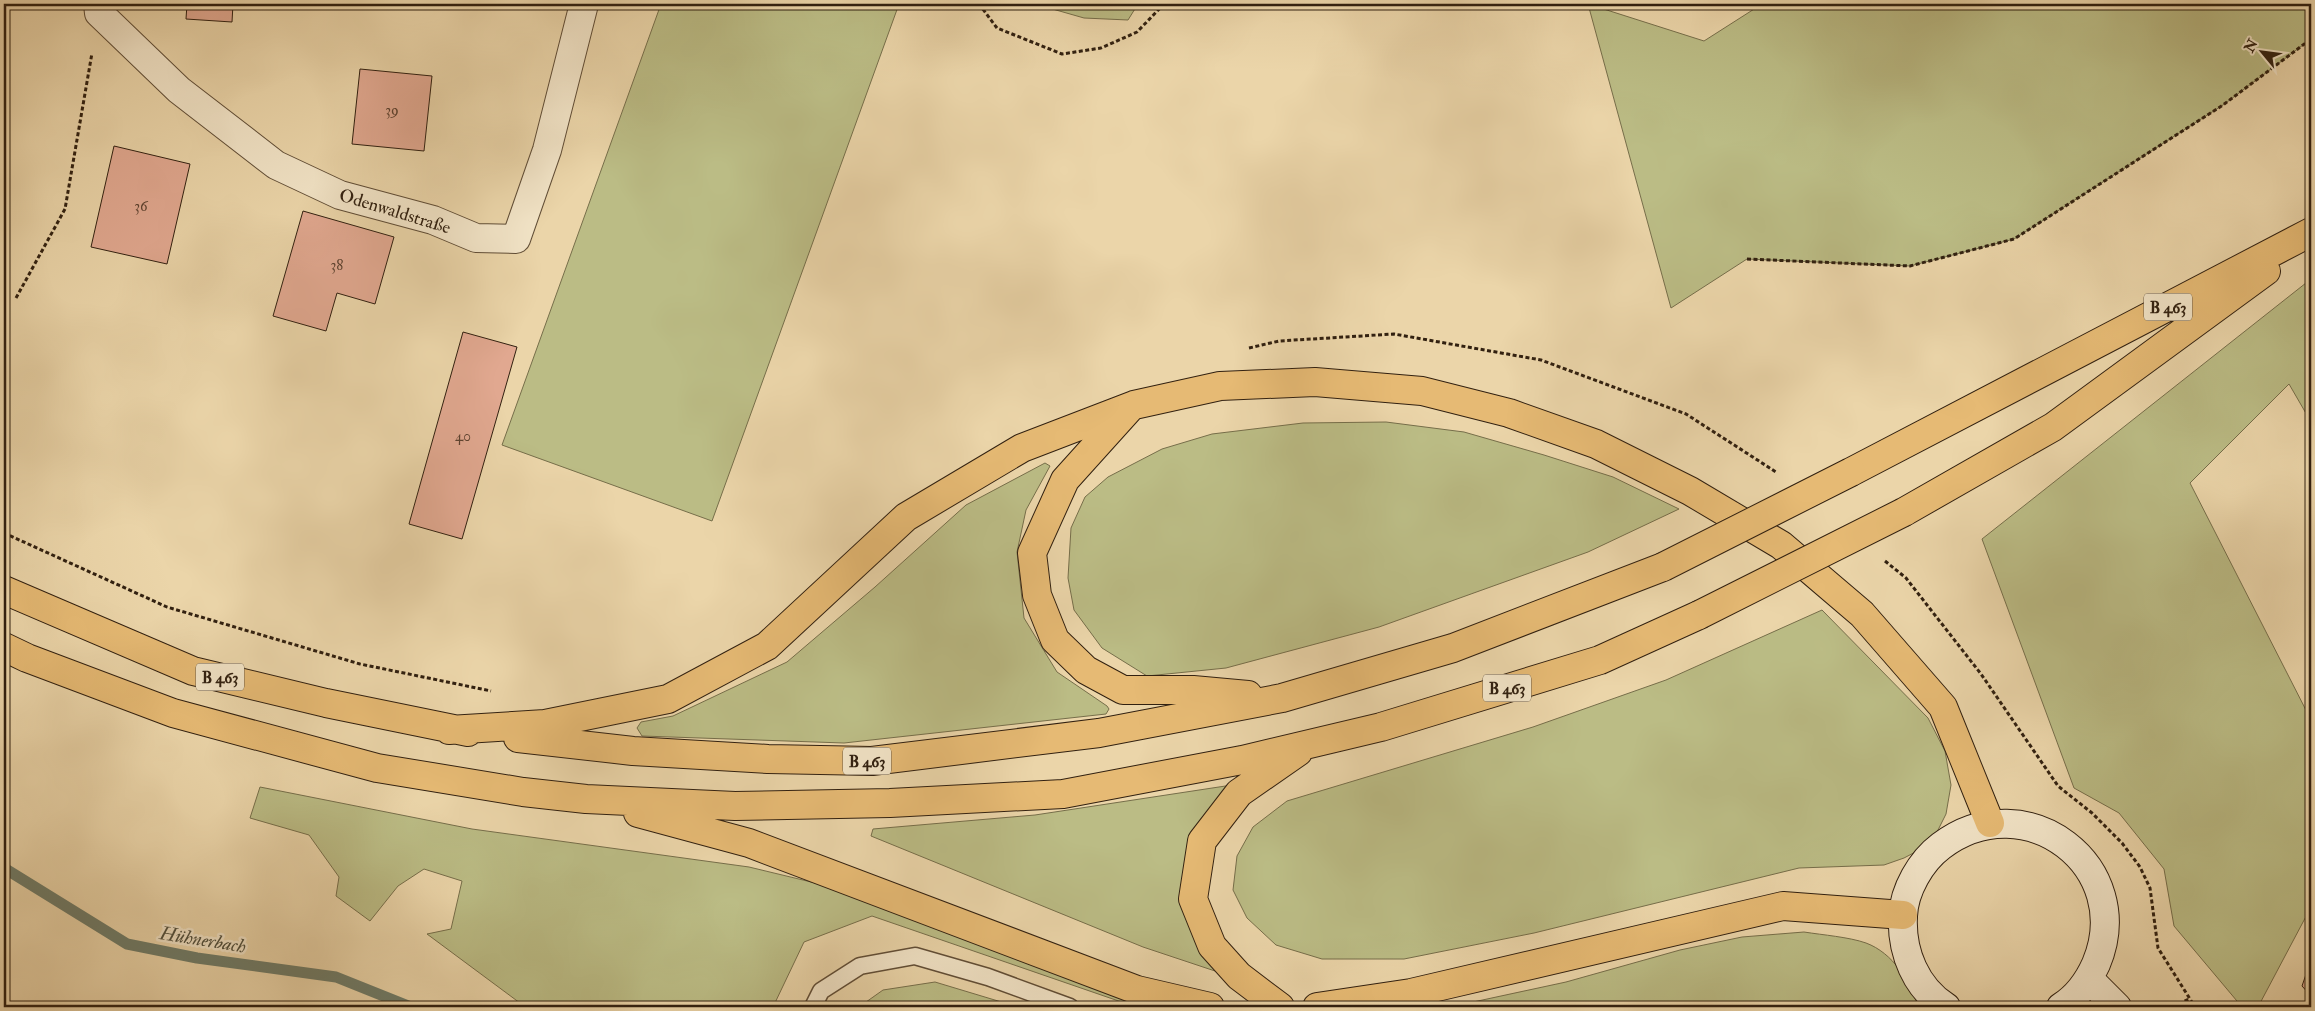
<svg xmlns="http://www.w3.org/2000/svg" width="2315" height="1011" viewBox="0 0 2315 1011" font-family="'IM FELL Double Pica',serif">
<rect width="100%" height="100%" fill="#ebd5a9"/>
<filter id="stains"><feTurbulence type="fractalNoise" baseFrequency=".004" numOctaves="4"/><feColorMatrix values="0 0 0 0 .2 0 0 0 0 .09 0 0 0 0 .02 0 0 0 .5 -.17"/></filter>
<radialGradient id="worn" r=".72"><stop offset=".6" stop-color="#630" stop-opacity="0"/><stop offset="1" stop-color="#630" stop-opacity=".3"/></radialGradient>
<!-- green -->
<path fill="#bbbc85" stroke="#766e4a" d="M661,4H899L712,521L502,445Z
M1035,4H1138L1128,20L1084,18Z
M1588,4L1704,41L1762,4H2311V39L2223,105L2014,239L1910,266L1747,259L1671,308Z
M2311,279V422L2289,384L2190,483L2311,720V907L2258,1007H2242L2174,926L2164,869L2119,813L2074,788L1982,539Z
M1386,422L1464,432L1544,455L1613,477L1679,509L1588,552L1379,627L1226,668L1147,676L1102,648L1074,610L1068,578L1071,528L1085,497L1108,477L1162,449L1212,434L1303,423Z
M1045,463L1050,466L1026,510L1017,552L1024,618L1057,672L1107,706L1109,709L1106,714L844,743L642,736L637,728L641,722L673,716L787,662L875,587L966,505Z
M1822,610L1928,718L1945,751L1951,785L1946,814L1938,830L1925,847L1904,858L1884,865L1799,868L1534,933L1404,959H1322L1276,945L1247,918L1233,890L1237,856L1253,827L1287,801L1533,727L1666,680Z
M1232,785L1183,887L1221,973L1143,947L871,836L873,829L1035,815Z
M260,787L472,829L749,867L890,901L1188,1007H1136L872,916L804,942L773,1007H531L524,1006L427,934L451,929L462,881L424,869L398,886L370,921L336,896L339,877L309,835L250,818Z
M1804,932C1823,935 1849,937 1866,943C1893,953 1910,981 1918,1007H1450L1566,982L1680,950L1742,937Z
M935,982L1018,1007H859L883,990Z"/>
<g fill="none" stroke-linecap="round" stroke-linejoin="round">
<!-- stream -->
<path stroke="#6f7c69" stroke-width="11" d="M4,868L127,944L197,958L336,977L411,1007"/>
</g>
<!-- building -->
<path fill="#e1a890" stroke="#312010" d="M187,4H233L232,22L186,19Z
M360,69L432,76L424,151L352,144Z
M4,84L9,85L4,116Z
M114,146L190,164L167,264L91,247Z
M303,211L394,237L375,304L337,293L326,331L273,316Z
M463,332L517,347L462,539L409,524Z
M2311,960V996L2302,986Z"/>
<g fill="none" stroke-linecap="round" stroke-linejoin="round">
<!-- service casing -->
<g stroke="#604d36" stroke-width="19">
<path id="service" d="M813,1007L821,991L860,966L915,956L988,977L1070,1007"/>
</g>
<!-- minor casing -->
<g stroke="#604d36" stroke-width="30">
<path id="minor" d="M98,4L99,13L179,90L276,165L340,195L433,220L476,238L516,239L547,150L584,4"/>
</g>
<!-- secondary casing -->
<g stroke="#312010" stroke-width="30">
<path id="secondary" d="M2089,979L2117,1007
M1946,1007C1916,988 1901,952 1903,916C1904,890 1921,861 1941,846C2026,782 2137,867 2096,964C2088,982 2077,997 2061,1007"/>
</g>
<!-- trunk casing -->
<g stroke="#312010" stroke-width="30">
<path id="trunk" d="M1129,409L1065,480L1032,553L1037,595L1055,640L1086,670L1123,690H1193L1248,695
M1851,472L2311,232
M1904,512L2053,427L2266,271
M4,590L193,671L326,703L468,732
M4,647L27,658L173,713L377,768L523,792L586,799L735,806L890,803L1063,794L1242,760L1381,727L1600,660L1699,615
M449,730L545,724L668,699L767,646L906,517L1022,448L1134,405L1220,386L1315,382L1422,391L1509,413L1596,444L1690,491L1781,545L1862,614L1943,707L1990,823
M518,738L633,751L768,759L872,761L1099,733L1282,698L1453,648L1663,567
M638,813L749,843L1137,990L1210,1007
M1280,1007L1239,976L1212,946L1193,899L1202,841L1239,793L1298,752
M1317,1007L1411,993L1783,906L1903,915"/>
</g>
<!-- path -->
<path stroke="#312010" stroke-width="3" stroke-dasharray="4 2.5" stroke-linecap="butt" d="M979,4L997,28L1062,54L1101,48L1137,32L1164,4
M1747,259L1910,266L2014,239L2223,105L2311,39
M16,298L65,209L92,53
M1249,348L1279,341L1394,334L1541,360L1686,414L1776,472
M4,533L167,607L360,664L491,691
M1885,561L1906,578L1981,674L2058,786L2092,813L2122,843L2140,867L2150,888L2158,948L2195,1007
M2173,1007L2189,999"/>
<!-- service -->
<use href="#service" stroke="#f2e4c7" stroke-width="16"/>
<!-- minor -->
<use href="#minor" stroke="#f2e4c7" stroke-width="28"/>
<!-- secondary -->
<use href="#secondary" stroke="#f2e4c7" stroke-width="28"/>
<!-- trunk -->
<use href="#trunk" stroke="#e6ba74" stroke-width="28"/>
<!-- trunk-bridge casing -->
<g stroke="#312010" stroke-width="30" stroke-linecap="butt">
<path id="trunk-bridge" d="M1663,567L1851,472
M1699,615L1904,512"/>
</g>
<!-- trunk-bridge -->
<use href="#trunk-bridge" stroke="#e6ba74" stroke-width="28"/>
</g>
<g text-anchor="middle" stroke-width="5" stroke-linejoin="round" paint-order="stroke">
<!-- number labels -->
<g font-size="15" fill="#5d4230">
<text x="392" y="115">39</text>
<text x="141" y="211">36</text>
<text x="337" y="270">38</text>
<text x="463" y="441">40</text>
</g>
<!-- shield labels -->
<g fill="#f2e4c7" stroke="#6b5b47" stroke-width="1">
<rect x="2144" y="293.5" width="48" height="27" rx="4"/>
<rect x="196" y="663.5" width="48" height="27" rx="4"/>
<rect x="1483" y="674.5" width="48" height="27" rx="4"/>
<rect x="843" y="747.5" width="48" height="27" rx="4"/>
</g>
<g font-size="16" font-weight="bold" fill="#312010">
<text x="2168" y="313">B 463</text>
<text x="220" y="683">B 463</text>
<text x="1507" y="694">B 463</text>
<text x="867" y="767">B 463</text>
</g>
<!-- street labels -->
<g font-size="18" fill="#312010" stroke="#f2e4c7">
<text transform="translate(395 211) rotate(17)" y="6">Odenwaldstraße</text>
</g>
<!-- water labels -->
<g font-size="19" font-style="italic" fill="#504e3c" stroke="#f2e4c7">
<text transform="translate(203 939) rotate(9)" y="7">Hühnerbach</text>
</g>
</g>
<!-- margin -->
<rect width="2315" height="1011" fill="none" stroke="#ebd5a9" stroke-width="20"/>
<rect x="5" y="5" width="2305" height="1001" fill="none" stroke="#312010" stroke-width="2.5"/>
<rect x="10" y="10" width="2295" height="991" fill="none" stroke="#312010"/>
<!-- north arrow -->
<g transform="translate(2262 52) rotate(299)" stroke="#f2e4c7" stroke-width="4" paint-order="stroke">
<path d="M0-4L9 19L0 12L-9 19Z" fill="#312010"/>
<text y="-8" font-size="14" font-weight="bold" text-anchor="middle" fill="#312010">N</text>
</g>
<rect width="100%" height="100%" filter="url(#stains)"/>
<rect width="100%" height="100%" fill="url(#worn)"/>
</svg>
